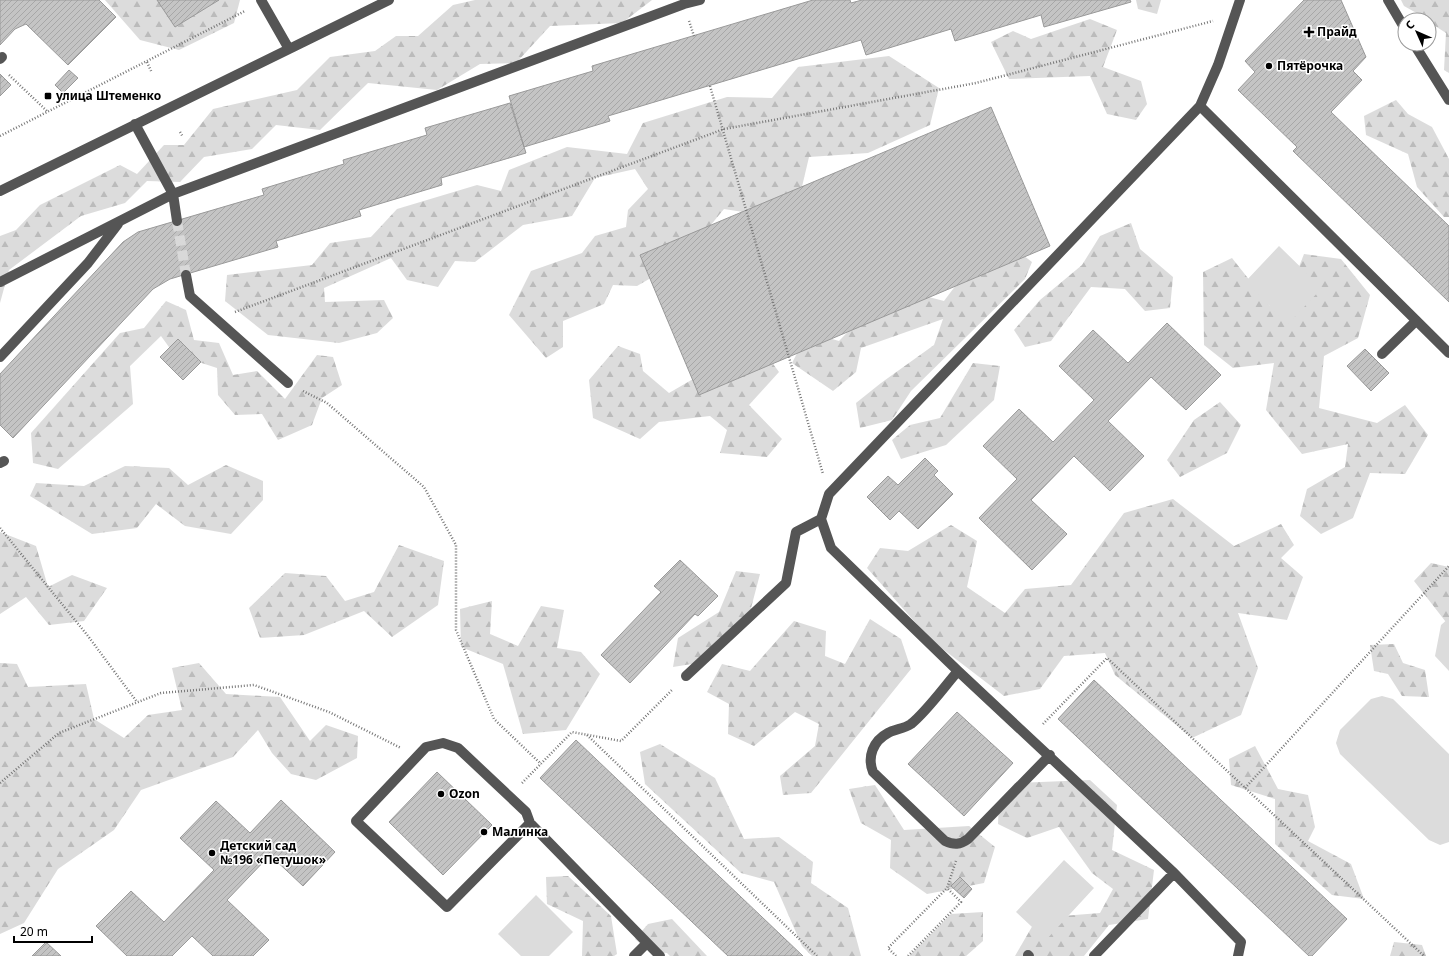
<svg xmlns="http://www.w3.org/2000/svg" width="1449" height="956" viewBox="0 0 1449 956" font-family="'Noto Sans',sans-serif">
<defs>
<pattern id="forest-firs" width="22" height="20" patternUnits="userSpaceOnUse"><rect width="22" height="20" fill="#dcdcdc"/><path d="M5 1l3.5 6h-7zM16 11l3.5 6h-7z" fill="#bbb"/></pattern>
<pattern id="building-hatch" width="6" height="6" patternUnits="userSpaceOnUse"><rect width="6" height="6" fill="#c4c4c4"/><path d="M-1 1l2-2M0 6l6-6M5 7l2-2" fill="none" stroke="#a7a7a7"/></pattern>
</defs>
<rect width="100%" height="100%" fill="#fff"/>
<!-- forest -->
<path fill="url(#forest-firs)" d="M105,0H240L234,23L179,50L140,40Z
M475,0H652L622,23L550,26L516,63L480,64L437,90L368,83L320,130L276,125L252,149L204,157L180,182L147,181L125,203L81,216L9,270L0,303V236L16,230L40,205L120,165L137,174L164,145H184L213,109L297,90L330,57L375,51L396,36H418L453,5Z
M1136,0H1161L1157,14L1138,9Z
M1401,0H1449V73L1444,70L1446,33L1429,22V20L1404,6Z
M1090,19L1117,30L1103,67L1141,81L1147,104L1136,120L1107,114L1090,76L1009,79L991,42L1013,31L1031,39Z
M889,56L939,88L930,125L868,153L809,157L797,208L781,218L724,209L682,260L637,286L613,285L604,304L563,321V347L546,358L509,315L531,271L582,253L595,236L626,227L628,210L648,189L635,169L595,178L572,216L523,225L475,262L455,261L438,287L407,280L391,258L324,288L325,302L384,300L393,318L377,333L339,343L268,335L225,301L227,275L312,265L330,243L371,237L397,209L477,185L501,191L509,170L567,147L627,154L643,123L727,97L772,98L798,67Z
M1396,100L1408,114L1432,127L1449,159V217H1444L1417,187L1408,154L1366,135L1364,116Z
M1131,223L1140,249L1173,277L1170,308L1145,311L1125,289L1091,287L1051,341L1025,347L1014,330L1040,300L1082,265L1100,236Z
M1015,249L1032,262L1025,279L911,391L892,420L860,428L856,403L881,383L934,345L943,319L861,348L856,372L833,391L792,363L808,332L839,341L869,310L902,290L944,301L965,273Z
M1304,254L1341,259L1370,295L1358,338L1324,356L1319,408L1377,423L1405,405L1428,435L1405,474L1370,473L1353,518L1321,534L1300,516L1307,489L1345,467L1348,444L1302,454L1266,410L1274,363L1233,368L1204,345L1203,272L1232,258L1270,306L1290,290Z
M166,301L186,310L194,340L219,343L233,375L257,371L285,399L317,355L333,357L342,385L322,398L312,425L278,440L262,414L235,415L218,395L217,368L174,354L161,336L130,366L133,404L58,469L33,463L31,433L120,333L144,328Z
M618,346L640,354L643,371L669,393L700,375L768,357L779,372L749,405L782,439L767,457L720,453L727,430L710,416L659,422L640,439L593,418L589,380Z
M973,363L1000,366L994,400L946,445L901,459L892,440L910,425L940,418Z
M1220,402L1241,425L1227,453L1180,477L1167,460L1194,420Z
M226,465L263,481V500L231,534L185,526L156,504L137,528L92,534L30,496L36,483L84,486L125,466L169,468L188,485Z
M1173,499L1234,546L1281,524L1294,545L1281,558L1303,577L1287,620L1238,613L1258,668L1241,715L1192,738L1115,675L1105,653L1064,656L1040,689L1004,696L931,640L867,568L880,548L908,551L951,525L977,541L967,587L1005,613L1025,589L1071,585L1124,513Z
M0,532L36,546L48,587L72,575L107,588L84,621L49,625L26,597L0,614Z
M399,545L444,561L438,605L392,637L364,611L304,635L260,638L249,608L285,573L326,576L345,601L374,592Z
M1431,563L1449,567V626L1414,581Z
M736,571L760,574L750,612L704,662L673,667L678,638L719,612Z
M492,601L490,634L518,646L541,606L564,610L557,648L581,652L600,674L566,730L523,734L503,664L461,647L460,609Z
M870,619L901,639L911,669L811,793L783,795L780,776L815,746L819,724L795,712L754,746L728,734L729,704L707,692L722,664L750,671L794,621L826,631L825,656L845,664Z
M1394,644L1403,663L1425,670L1429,697L1402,696L1388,674L1374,671L1370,645Z
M0,663L17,664L28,687L86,684L94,719L124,738L148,715L182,710L172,668L199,663L226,694L280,697L310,741L326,725L358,736L357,758L316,780L291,774L272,753L258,730L233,757L141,790L114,830L58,869L24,923L0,934Z
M660,744L715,778L744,839L779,837L813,862L811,883L848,908L861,956H812L802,946L774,882L741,873L645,784L640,752Z
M1255,746L1278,789L1308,795L1315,827L1308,841L1351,864L1364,899L1332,895L1275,844V799L1231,785L1229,759Z
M1090,780L1117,805L1112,850L1154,870L1148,919L1109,925L1084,956H1015L1037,918L1100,913L1113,889L1092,873L1059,827L1027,838L998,824L999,801L1015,783Z
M875,785L904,830L969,826L995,847L984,883L927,894L890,868L891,840L861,823L849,789Z
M568,876L611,916L617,954L614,956H582L583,921L547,904L546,877Z
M983,912V941L966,956H909L951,914Z
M672,919L707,956H670L667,953L650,952L635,939L648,924Z
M1394,942L1422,945L1426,956H1390Z"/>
<!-- green -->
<path fill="#dcdcdc" d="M1279,246L1322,288L1288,324L1245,282Z
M1449,618V671L1435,656L1441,625Z
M1382,696L1393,699L1449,754V842L1440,845L1429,840L1340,754L1336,743L1340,730L1371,699Z
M1064,860L1094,888L1046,940L1016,912Z
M536,895L573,932L549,956H521L498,934Z"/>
<!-- building -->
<path fill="url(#building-hatch)" stroke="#999" d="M0,0H99L116,17L68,65L26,24L15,29L0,45Z
M157,0H219L175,27Z
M813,0H850L851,3L862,0H1130L1131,2L1044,27L1041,15L955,41L951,29L866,55L861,40L608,116L610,121L524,147L509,96L593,71L592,66Z
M1304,0H1341L1366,57L1353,71L1362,80L1331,112L1449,226V302L1293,151L1297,147L1238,90L1255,72L1245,61Z
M69,70L78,78L63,93L55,85Z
M0,74L11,85L0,96Z
M510,103L526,153L441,178L442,185L359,210L361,216L276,241L278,247L170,279L153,289L13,438L0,425V374L123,242L138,232L264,195L262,189L344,164L343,160L427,135L425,128Z
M991,107L1050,246L699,395L640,255Z
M1167,323L1221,375L1186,410L1151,377L1108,421L1144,456L1110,491L1074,456L1031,500L1067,534L1032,570L979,518L1017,479L983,446L1019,409L1053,442L1094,400L1059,366L1093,330L1128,363Z
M178,339L201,362L183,380L160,357Z
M1365,349L1389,373L1371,391L1347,366Z
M925,458L938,471L934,475L953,494L918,529L899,511L890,520L867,497L888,476L898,485Z
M680,560L718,596L698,616L695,614L630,683L601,655L661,592L654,586Z
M1094,680L1347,919L1312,956H1309L1058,719Z
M957,712L1013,763L964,816L908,764Z
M576,740L803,956H728L540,778Z
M437,772L492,825L443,875L389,822Z
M281,800L335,852L303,886L270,855L227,900L269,940L253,956H213L192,936L172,956H127L96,926L131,891L164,922L214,870L180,838L216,801L250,833Z
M960,877L972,889L964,898L951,886Z
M46,942L61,956H32Z"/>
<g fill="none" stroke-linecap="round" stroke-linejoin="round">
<!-- minor-tunnel -->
<path stroke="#d9d9d9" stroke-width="10" stroke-dasharray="10 5" stroke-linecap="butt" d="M177,221L186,275"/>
<!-- path -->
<path stroke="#777" stroke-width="2.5" stroke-dasharray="1 2" stroke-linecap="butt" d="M689,21L694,36
M147,62L152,73
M9,75L48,112
M710,86L823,474
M180,132L183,137
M0,136L245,11
M235,312L724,129L976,83L1213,21
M303,391L327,403L424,487L456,545V630L494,719L541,764
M0,528L88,636L137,702
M1043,724L1107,658L1424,956
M587,735L817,956
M0,783L59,733L161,693L254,685L329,712L401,748
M522,783L572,732L621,741L673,689
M1245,788L1449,566
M896,956L888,948L947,888L956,861
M908,956L961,902L947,888"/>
<!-- minor -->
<path stroke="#555" stroke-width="10" d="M261,0L289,49
M1388,0L1405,29
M1414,44L1449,100
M0,59L2,57
M1200,106L1449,353
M135,124L173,194L177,221
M0,191L389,0
M186,275L190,296L288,383
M0,282L173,194L684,4L700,0
M1382,354L1416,321
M0,357L88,263L118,224
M0,463L4,461
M958,671C944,687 927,711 911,724C904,729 894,729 888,733C873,741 867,757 873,772L945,841C954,845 960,845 968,839L1050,755
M686,676L786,583L796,532L821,519
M530,823L447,907L356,821L426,747L443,743L458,748L526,812L530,823L660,956
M1028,955L1029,956
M634,956L647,943
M1094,956L1174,873
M1238,956L1241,942L1174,873L958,671L831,548L821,519L829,494L1200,106L1218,65L1240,0"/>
</g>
<!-- markers -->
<g fill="#000" stroke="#fff" stroke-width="1.5">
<path d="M1307 26h4v4h4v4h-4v4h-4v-4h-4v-4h4z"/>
<circle cx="1269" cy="66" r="4"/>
<rect x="44" y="92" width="8" height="8" rx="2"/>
<circle cx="441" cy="794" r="4"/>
<circle cx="484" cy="832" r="4"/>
<circle cx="212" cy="853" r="4"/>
</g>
<g text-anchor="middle" stroke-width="3" stroke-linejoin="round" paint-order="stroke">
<!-- poi labels -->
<g font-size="12" font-weight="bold" fill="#000" stroke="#fff" text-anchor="start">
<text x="1317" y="36">Прайд</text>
<text x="1277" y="70">Пятёрочка</text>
<text x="56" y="100">улица Штеменко</text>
<text x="449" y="798">Ozon</text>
<text x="492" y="836">Малинка</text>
<text x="220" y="850">Детский сад<tspan x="220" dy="14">№196 «Петушок»</tspan></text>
</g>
</g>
<!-- north arrow -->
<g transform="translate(1417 32) rotate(315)"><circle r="19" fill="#ffffff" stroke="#999999"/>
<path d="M0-3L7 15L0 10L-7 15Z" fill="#000000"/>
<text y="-6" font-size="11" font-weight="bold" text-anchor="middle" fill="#000000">С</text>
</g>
<!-- scale -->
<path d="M14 936v6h78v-6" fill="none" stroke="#000000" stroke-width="2"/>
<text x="20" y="936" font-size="12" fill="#000000" stroke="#ffffff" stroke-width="3" paint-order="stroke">20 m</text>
</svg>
